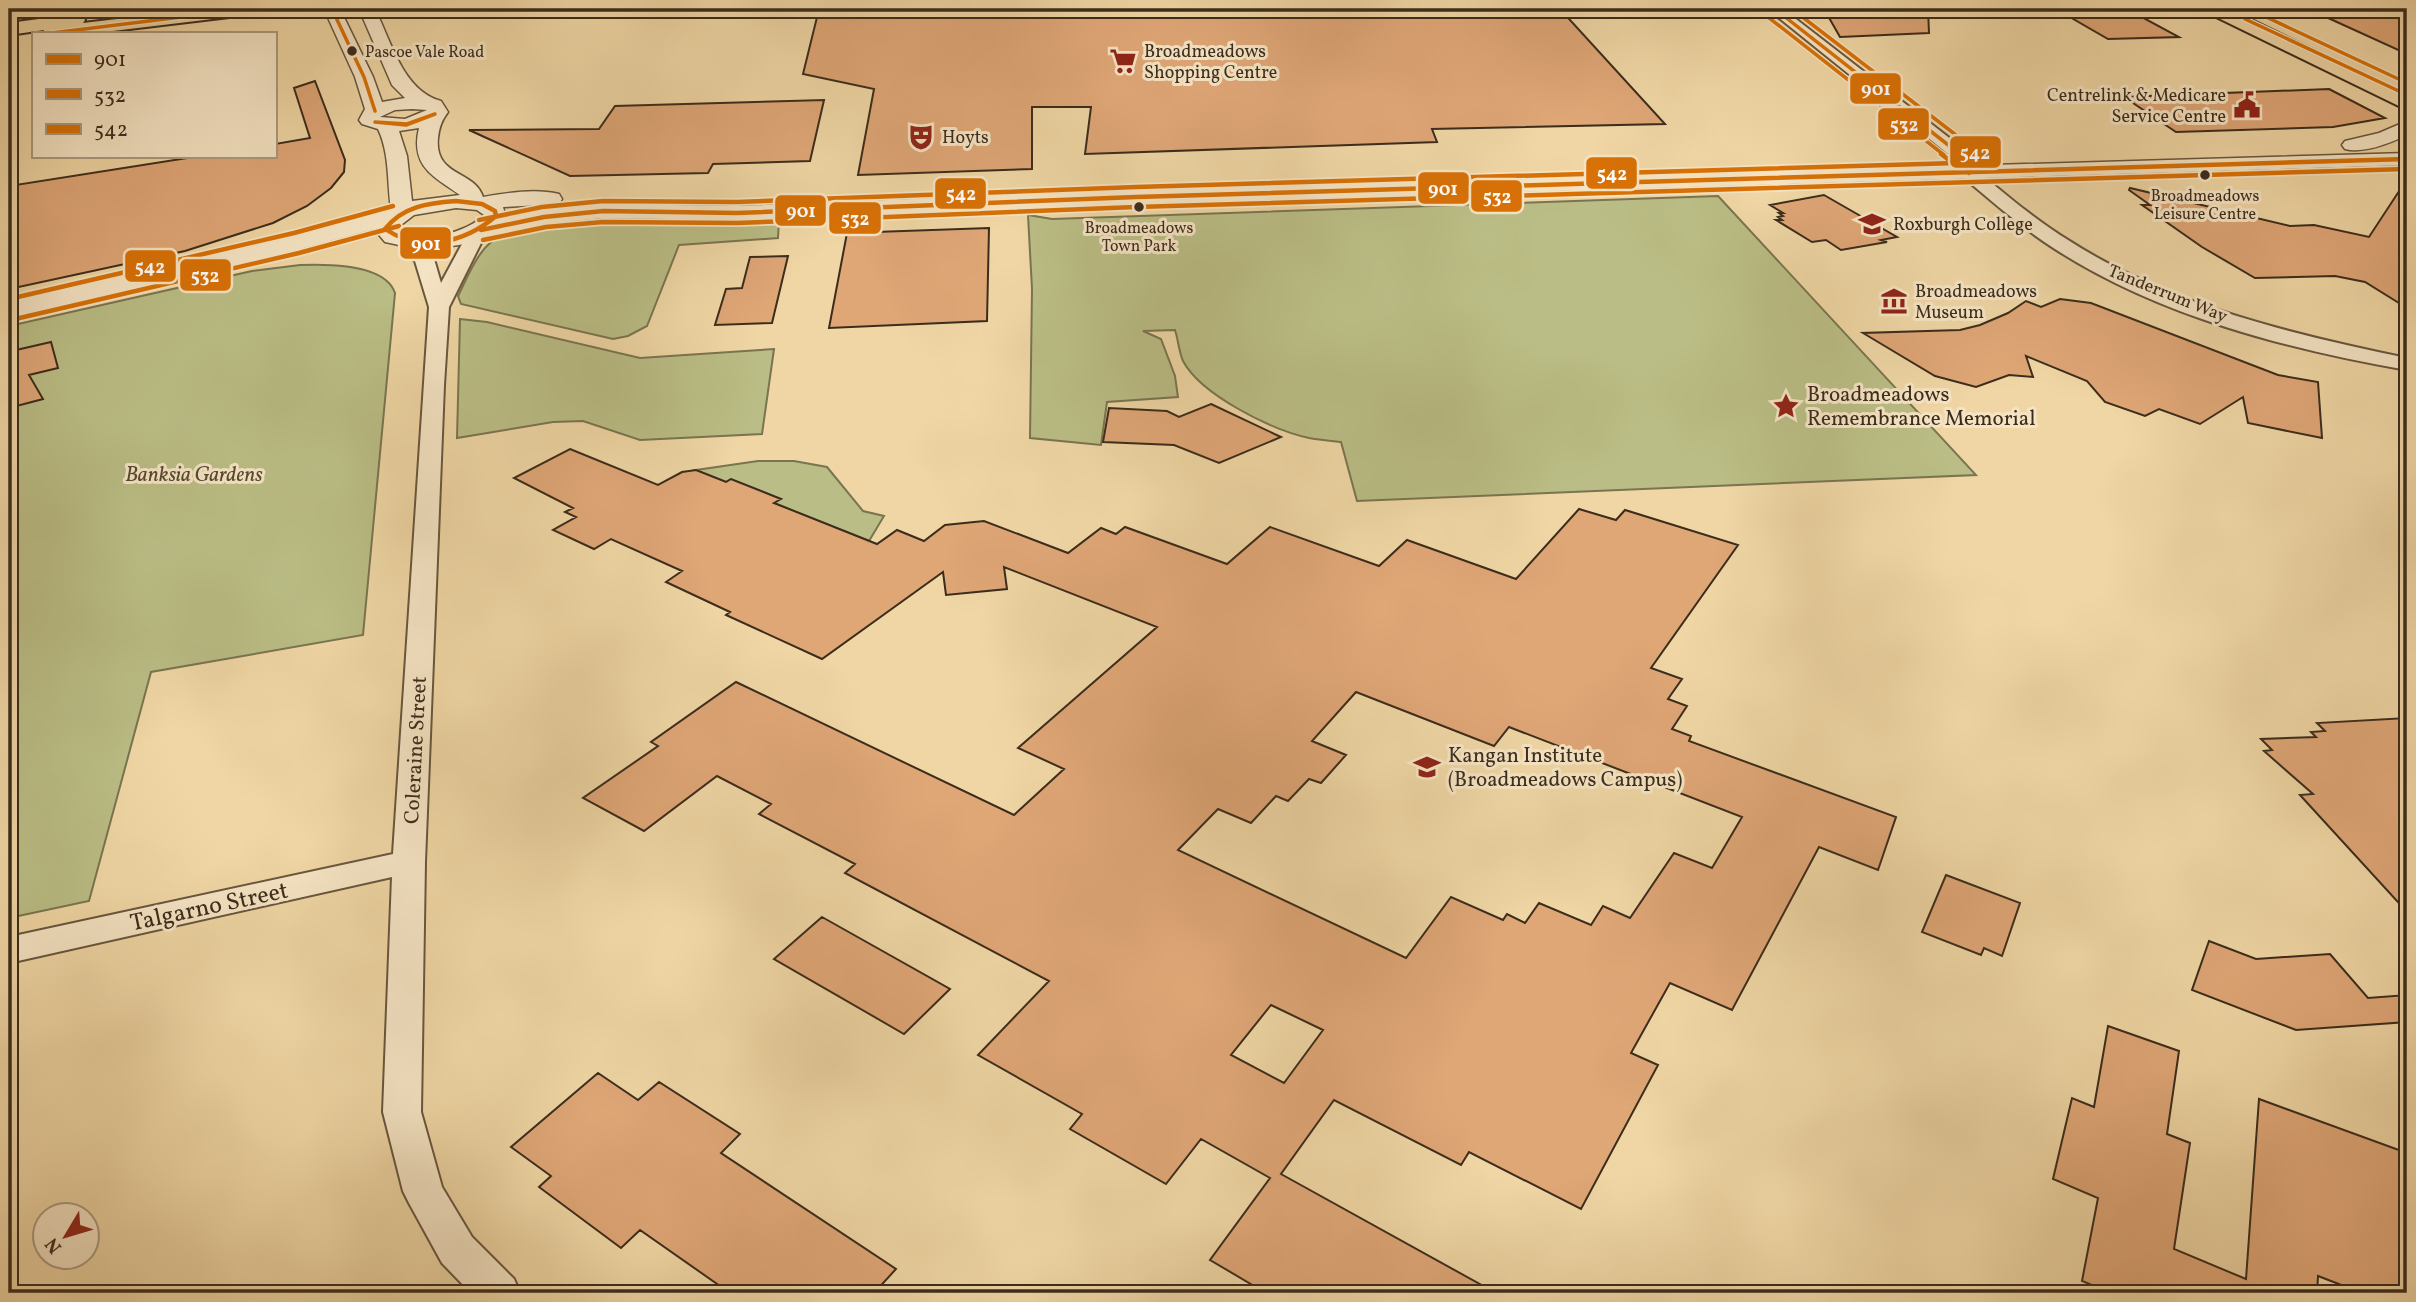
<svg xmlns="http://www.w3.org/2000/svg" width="2416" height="1302" viewBox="0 0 2416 1302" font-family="Vollkorn,serif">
<rect width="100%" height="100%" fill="#efd6a4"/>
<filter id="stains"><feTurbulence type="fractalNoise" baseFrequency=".00286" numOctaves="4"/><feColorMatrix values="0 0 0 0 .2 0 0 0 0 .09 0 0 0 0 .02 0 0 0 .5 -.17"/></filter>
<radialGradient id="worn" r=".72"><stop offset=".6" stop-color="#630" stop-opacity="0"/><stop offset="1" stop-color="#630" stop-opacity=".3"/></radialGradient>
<!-- green -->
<path fill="#babd85" stroke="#7a7450" stroke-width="2" d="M78,9H140L9,25V17Z
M1718,196L1976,475L1357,501L1341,442C1331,441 1320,440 1309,438C1272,430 1201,395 1183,361C1179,352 1178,339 1175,330L1143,331L1161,339L1175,376L1178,397L1107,402L1101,445L1030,438L1032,289L1028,215L1052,219Z
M581,219L779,220L778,238L679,245L647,326L628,336L613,339L461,304L458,296C466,280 476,255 490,243C513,223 552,222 581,219Z
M300,265C326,264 385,263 395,293L363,635L151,672L89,901L9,918V326L252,271Z
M460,319L487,322L640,358L774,349L762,434L640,440L583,421L553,422L457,438Z
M758,461H794L827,467L863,511L884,516L869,541L774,503L780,499L731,479L726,482L696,470Z"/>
<!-- building -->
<path fill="#dfa676" stroke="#3b2c1c" stroke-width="2" fill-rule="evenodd" d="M819,9H1560L1665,124L1432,129L1437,142L1085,154L1091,107H1032V169L858,175L874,89L803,74Z
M1824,9H1928L1929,33L1840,37Z
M2056,9H2127L2179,37L2108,39Z
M2407,9V54L2315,12Z
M315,81L345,160L344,172L331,188L307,206L273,223L185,251L14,288V269L9,270V186L200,156H275V144L310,138L294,88Z
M2329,89L2385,118L2333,127L2176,132L2124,97Z
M824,100L810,161L713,164L708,173L570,176L469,130L599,129L615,106Z
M2407,179V308L2365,282L2335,276L2255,278L2202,247L2142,205H2150L2129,190L2130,188L2290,226L2314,225L2369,237Z
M1824,195L1897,237L1881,240L1887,242L1841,250L1826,240L1812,242L1776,220H1782L1778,217L1783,216L1779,213H1783L1770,205Z
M989,228L987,321L829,328L847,233Z
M788,256L772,323L715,325L726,289L742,288L750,257Z
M2060,299L2091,303L2278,375L2318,382L2322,438L2248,423L2243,397L2200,424L2159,409L2145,416L2105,402L2087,381L2026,356L2033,377L2009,375L1976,387L1935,376L1863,333L1960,330L1980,325L2008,313L2026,301L2041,307Z
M9,338L16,350L51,342L58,368L29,375L43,399L9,408Z
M1211,404L1281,437L1219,463L1174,445L1103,442L1109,408L1167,411L1179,417Z
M570,449L658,485L682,472L696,470L726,482L731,479L781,499L774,503L877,544L897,530L924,541L945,525L984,521L1068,553L1101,528L1116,534L1125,527L1227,564L1270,527L1379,566L1407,540L1516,579L1579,509L1616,520L1625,510L1738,545L1651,668L1682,679L1668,699L1687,706L1672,729L1691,736L1689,741L1896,817L1878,870L1819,847L1732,1010L1670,983L1631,1053L1658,1065L1581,1209L1469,1152L1461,1165L1334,1100L1281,1174L1496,1293H1266L1210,1260L1270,1178L1201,1139L1166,1184L1070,1129L1082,1114L978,1055L1049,981L845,873L855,864L759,814L771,804L717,776L644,831L583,798L658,746L651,742L736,682L1014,815L1064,769L1018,748L1157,627L1004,567L1007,589L946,595L943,572L822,659L726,615L730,612L666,582L682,571L611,539L594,549L553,530L576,517L565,512L573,508L514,478ZM1356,692L1494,746L1509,727L1742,817L1712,868L1674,853L1630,918L1603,906L1591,925L1539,903L1525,923L1507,914L1503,920L1451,897L1406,958L1178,850L1218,809L1251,823L1276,796L1288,801L1309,779L1321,783L1346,755L1312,741ZM1271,1005L1323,1030L1284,1083L1231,1055Z
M2407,718V912L2300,795L2313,794L2264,751L2272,750L2261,739L2316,737L2311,732L2325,731L2317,723Z
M1946,875L2020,903L2002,956L1984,948L1981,955L1922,932Z
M822,917L950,989L904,1034L774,959Z
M2209,941L2256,959L2330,954L2368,998L2407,995V1022L2296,1030L2192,990Z
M2108,1026L2179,1051L2167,1134L2190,1143L2174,1249L2246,1279L2259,1099L2407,1153V1293H2362L2318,1276L2317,1293H2111L2082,1281L2098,1198L2053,1179L2072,1098L2094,1107Z
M598,1073L638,1100L659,1082L740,1134L721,1153L896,1269L874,1293H730L640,1230L621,1248L539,1187L551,1176L511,1147Z"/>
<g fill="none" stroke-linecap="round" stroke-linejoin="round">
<!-- minor casing -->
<g stroke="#68563e" stroke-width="4">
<path id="minor" d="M1768,9H1783L1970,154L1972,158L1970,162H1958Z
M1969,168L1975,169C2005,194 2035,220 2068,240C2169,305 2291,334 2407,358V370C2287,349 2159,316 2055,249C2022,228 1993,202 1963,177L1960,173Z
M478,225L487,231L449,307L444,385L425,862L421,1112L442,1187L472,1237L514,1279L520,1293H471L442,1263L409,1203L403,1191L383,1112L392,877L9,963V937L393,854L429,307L415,261L395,241L397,237H411L434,259L441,283L469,231Z"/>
</g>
<!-- tertiary casing -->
<g stroke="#68563e" stroke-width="3">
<path id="tertiary" d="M324,9H340L373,77L382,102L405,98L392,85L359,9H375C391,41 403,91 441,101L448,112C442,120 439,127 438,138C434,177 475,170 483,197C507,193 535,188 559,194L562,199L559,204L503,207L506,218L544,210L603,204L737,206L1136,190L2407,153V165L1136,204L737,220L603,218L544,224L459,245L423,250L385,242L374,229L297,250L9,318V302L292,237L391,209C387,183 390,154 378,129L362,124L359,120L365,109L355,77ZM412,109L427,110L405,119L380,117L395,110ZM419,128C410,166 433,176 460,195L412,201L407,156L399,131ZM456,208L477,210L484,215C467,233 418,246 397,228L414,215Z
M2407,121V135C2390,143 2364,154 2345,149L2342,145L2345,141L2379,133Z"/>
</g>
<!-- primary casing -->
<g stroke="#3b2c1c" stroke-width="4">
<path id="primary" d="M203,9H255L246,15L96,33H43L44,30L9,35V23L76,14L83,16L85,20L83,23Z
M2206,9H2229L2407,96V110L2208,13Z"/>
</g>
<!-- minor -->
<use href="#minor" fill="#f5e4c4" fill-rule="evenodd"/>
<!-- tertiary -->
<use href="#tertiary" fill="#f5e4c4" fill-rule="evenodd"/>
<!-- primary -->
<use href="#primary" fill="#efd6a4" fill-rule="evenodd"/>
<!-- bus-1-far1 casing -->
<g stroke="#f5e4c4" stroke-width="6">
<path id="bus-1-far1" d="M332,9L364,77L375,111
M1775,9L1961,155
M2249,9L2407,83
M52,33L246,9
M375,122L407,124L435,114
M375,122L406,125L435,114"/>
</g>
<!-- bus-1 casing -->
<g stroke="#f5e4c4" stroke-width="8">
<path id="bus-1" d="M1959,154L1964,158L1969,173
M456,201L482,204L495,211L496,216C464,243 421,253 385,229C403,206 429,203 456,201Z
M481,230L544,217L603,211L737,213L1136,197L2407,159"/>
</g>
<!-- bus-2-far1 casing -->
<g stroke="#f5e4c4" stroke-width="6">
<path id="bus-2-far1" d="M1768,17L1944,155
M2245,19L2403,93"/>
</g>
<!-- bus-2 casing -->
<g stroke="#f5e4c4" stroke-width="8">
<path id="bus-2" d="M1941,154L1957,166
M483,240L546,227L603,222L737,223L1136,207L2407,169
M11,320L299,253L399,226"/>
</g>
<!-- bus-3-far1 casing -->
<g stroke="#f5e4c4" stroke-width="6">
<path id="bus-3-far1" d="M1792,9L1982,155"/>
</g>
<!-- bus-3 casing -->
<g stroke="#f5e4c4" stroke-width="8">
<path id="bus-3" d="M1978,154L1995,163
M479,220L542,207L603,201L737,202L1136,187L1990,162
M9,299L294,233L393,206"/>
</g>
<!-- bus-1-far1 -->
<use href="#bus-1-far1" stroke="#d87106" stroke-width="3.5"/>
<!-- bus-1 -->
<use href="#bus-1" stroke="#d87106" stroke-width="4.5"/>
<!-- bus-2-far1 -->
<use href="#bus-2-far1" stroke="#d87106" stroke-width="3.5"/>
<!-- bus-2 -->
<use href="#bus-2" stroke="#d87106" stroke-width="4.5"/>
<!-- bus-3-far1 -->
<use href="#bus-3-far1" stroke="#d87106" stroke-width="3.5"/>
<!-- bus-3 -->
<use href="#bus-3" stroke="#d87106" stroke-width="4.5"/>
</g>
<!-- icons -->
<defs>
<g id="supermarket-bare" transform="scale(2.1)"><path d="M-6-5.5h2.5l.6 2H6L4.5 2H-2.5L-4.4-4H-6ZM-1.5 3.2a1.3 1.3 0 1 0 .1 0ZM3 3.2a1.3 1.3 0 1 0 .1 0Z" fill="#8f2418" stroke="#f5e4c4" stroke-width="2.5" paint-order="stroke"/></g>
<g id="civic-bare" transform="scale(2.1)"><path d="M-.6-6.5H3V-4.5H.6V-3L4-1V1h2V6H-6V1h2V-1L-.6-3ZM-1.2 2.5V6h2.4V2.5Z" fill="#8f2418" stroke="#f5e4c4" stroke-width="2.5" paint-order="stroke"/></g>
<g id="theatre-bare" transform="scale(2.1)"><path d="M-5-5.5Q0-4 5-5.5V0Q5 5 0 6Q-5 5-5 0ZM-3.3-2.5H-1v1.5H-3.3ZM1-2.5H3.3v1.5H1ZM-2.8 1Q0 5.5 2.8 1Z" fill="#8f2418" stroke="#f5e4c4" stroke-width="2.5" paint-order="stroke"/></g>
<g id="school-bare" transform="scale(2.1)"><path d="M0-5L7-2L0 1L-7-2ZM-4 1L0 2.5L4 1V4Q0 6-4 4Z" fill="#8f2418" stroke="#f5e4c4" stroke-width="2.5" paint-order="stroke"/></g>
<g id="museum-bare" transform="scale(2.1)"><path d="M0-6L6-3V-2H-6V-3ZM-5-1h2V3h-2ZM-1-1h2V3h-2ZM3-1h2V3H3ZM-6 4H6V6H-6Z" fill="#8f2418" stroke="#f5e4c4" stroke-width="2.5" paint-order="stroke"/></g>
<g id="sight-bare" transform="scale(2.1)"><path d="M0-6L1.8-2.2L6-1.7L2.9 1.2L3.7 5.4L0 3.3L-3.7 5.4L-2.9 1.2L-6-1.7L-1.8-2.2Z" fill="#8f2418" stroke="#f5e4c4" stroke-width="2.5" paint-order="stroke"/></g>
<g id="university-bare" transform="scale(2.1)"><path d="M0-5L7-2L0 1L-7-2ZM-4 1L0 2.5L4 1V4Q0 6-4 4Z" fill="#8f2418" stroke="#f5e4c4" stroke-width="2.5" paint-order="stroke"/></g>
</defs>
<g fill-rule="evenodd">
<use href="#supermarket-bare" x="1123" y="61"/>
<use href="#civic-bare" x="2247" y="105"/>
<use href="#theatre-bare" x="921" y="137"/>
<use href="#school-bare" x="1872" y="224"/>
<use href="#museum-bare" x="1894" y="301"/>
<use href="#sight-bare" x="1786" y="406"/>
<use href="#university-bare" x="1427" y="767"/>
</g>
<!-- markers -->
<g fill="#3b2c1c" stroke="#f5e4c4" stroke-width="2.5">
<circle cx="352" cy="51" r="6"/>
<circle cx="2205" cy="175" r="6"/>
<circle cx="1139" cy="207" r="6"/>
</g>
<g text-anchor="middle" stroke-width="6" stroke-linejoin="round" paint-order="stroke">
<!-- far-bus labels -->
<g font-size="16" fill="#3b2c1c" stroke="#f5e4c4">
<text x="365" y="57" text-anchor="start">Pascoe Vale Road</text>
<text x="2205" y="201">Broadmeadows<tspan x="2205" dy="18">Leisure Centre</tspan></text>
<text x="1139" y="233">Broadmeadows<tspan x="1139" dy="18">Town Park</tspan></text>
</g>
<!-- far-poi labels -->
<g font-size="18" fill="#3b2c1c" stroke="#f5e4c4" text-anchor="start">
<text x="1144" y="57">Broadmeadows<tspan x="1144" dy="21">Shopping Centre</tspan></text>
<text x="2226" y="101" text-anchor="end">Centrelink &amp; Medicare<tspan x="2226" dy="21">Service Centre</tspan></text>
<text x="942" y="143">Hoyts</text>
<text x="1893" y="230">Roxburgh College</text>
<text x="1915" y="297">Broadmeadows<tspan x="1915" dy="21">Museum</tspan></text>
</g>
<!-- far-street labels -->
<g font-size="18" fill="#3b2c1c" stroke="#f5e4c4">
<text transform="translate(2168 293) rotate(22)" y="6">Tanderrum Way</text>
</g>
<!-- poi labels -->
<g font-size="21" fill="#3b2c1c" stroke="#f5e4c4" text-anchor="start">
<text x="1807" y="401">Broadmeadows<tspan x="1807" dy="24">Remembrance Memorial</tspan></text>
<text x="1448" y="762">Kangan Institute<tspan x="1448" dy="24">(Broadmeadows Campus)</tspan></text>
</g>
<!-- park labels -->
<g font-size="21" font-style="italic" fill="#544931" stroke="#f5e4c4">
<text x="194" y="481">Banksia Gardens</text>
</g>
<!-- street labels -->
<g font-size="21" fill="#3b2c1c" stroke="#f5e4c4">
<text transform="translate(415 750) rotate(-87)" y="7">Coleraine Street</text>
</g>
<!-- near-street labels -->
<g font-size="24" fill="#3b2c1c" stroke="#f5e4c4">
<text transform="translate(209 906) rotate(-12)" y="8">Talgarno Street</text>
</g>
</g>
<g stroke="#f5e4c4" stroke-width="2.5">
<rect x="1849" y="72" width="53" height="33" rx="7" fill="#d87106"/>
<rect x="1877" y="107" width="53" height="34" rx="7" fill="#d87106"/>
<rect x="1949" y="135" width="53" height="34" rx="7" fill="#d87106"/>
<rect x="1585" y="156" width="53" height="34" rx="7" fill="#d87106"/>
<rect x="1417" y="171" width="53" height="34" rx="7" fill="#d87106"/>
<rect x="934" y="177" width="53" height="33" rx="7" fill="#d87106"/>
<rect x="1470" y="179" width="53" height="34" rx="7" fill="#d87106"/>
<rect x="774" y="194" width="53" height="33" rx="7" fill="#d87106"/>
<rect x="828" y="201" width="54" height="34" rx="7" fill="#d87106"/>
<rect x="399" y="226" width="53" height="34" rx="7" fill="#d87106"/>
<rect x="124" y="249" width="53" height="34" rx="7" fill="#d87106"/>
<rect x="179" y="258" width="53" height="34" rx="7" fill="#d87106"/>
</g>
<g font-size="19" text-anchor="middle" font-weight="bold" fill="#fff">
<text x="1876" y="95">901</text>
<text x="1904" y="131">532</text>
<text x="1975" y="159">542</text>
<text x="1612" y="180">542</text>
<text x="1443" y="195">901</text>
<text x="961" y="200">542</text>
<text x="1497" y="203">532</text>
<text x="801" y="217">901</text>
<text x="855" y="225">532</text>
<text x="426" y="250">901</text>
<text x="150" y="273">542</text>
<text x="205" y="282">532</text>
</g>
<!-- margin -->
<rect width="2416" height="1302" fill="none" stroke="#efd6a4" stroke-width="35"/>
<rect x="10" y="10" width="2395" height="1281" fill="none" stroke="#3b2c1c" stroke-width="3.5"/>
<rect x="18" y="18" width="2381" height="1267" fill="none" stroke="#3b2c1c" stroke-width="2"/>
<!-- legend -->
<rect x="32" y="32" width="245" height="126" fill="#f5e4c4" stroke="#ab9a81" stroke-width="2"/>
<rect x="46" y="54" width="35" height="10" fill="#d87106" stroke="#ab9a81" stroke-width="2"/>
<text x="94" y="66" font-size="21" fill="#3b2c1c">901</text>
<rect x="46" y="89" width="35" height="10" fill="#d87106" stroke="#ab9a81" stroke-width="2"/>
<text x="94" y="102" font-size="21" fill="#3b2c1c">532</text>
<rect x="46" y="124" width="35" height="10" fill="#d87106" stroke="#ab9a81" stroke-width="2"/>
<text x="94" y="136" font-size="21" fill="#3b2c1c">542</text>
<!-- north arrow -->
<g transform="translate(66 1236) rotate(232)"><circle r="33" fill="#f5e4c4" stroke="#ab9a81" stroke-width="2"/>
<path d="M0-5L12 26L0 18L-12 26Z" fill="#8f2418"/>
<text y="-10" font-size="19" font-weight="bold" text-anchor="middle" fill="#3b2c1c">N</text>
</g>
<rect width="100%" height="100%" filter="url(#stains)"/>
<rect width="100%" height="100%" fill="url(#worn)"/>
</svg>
